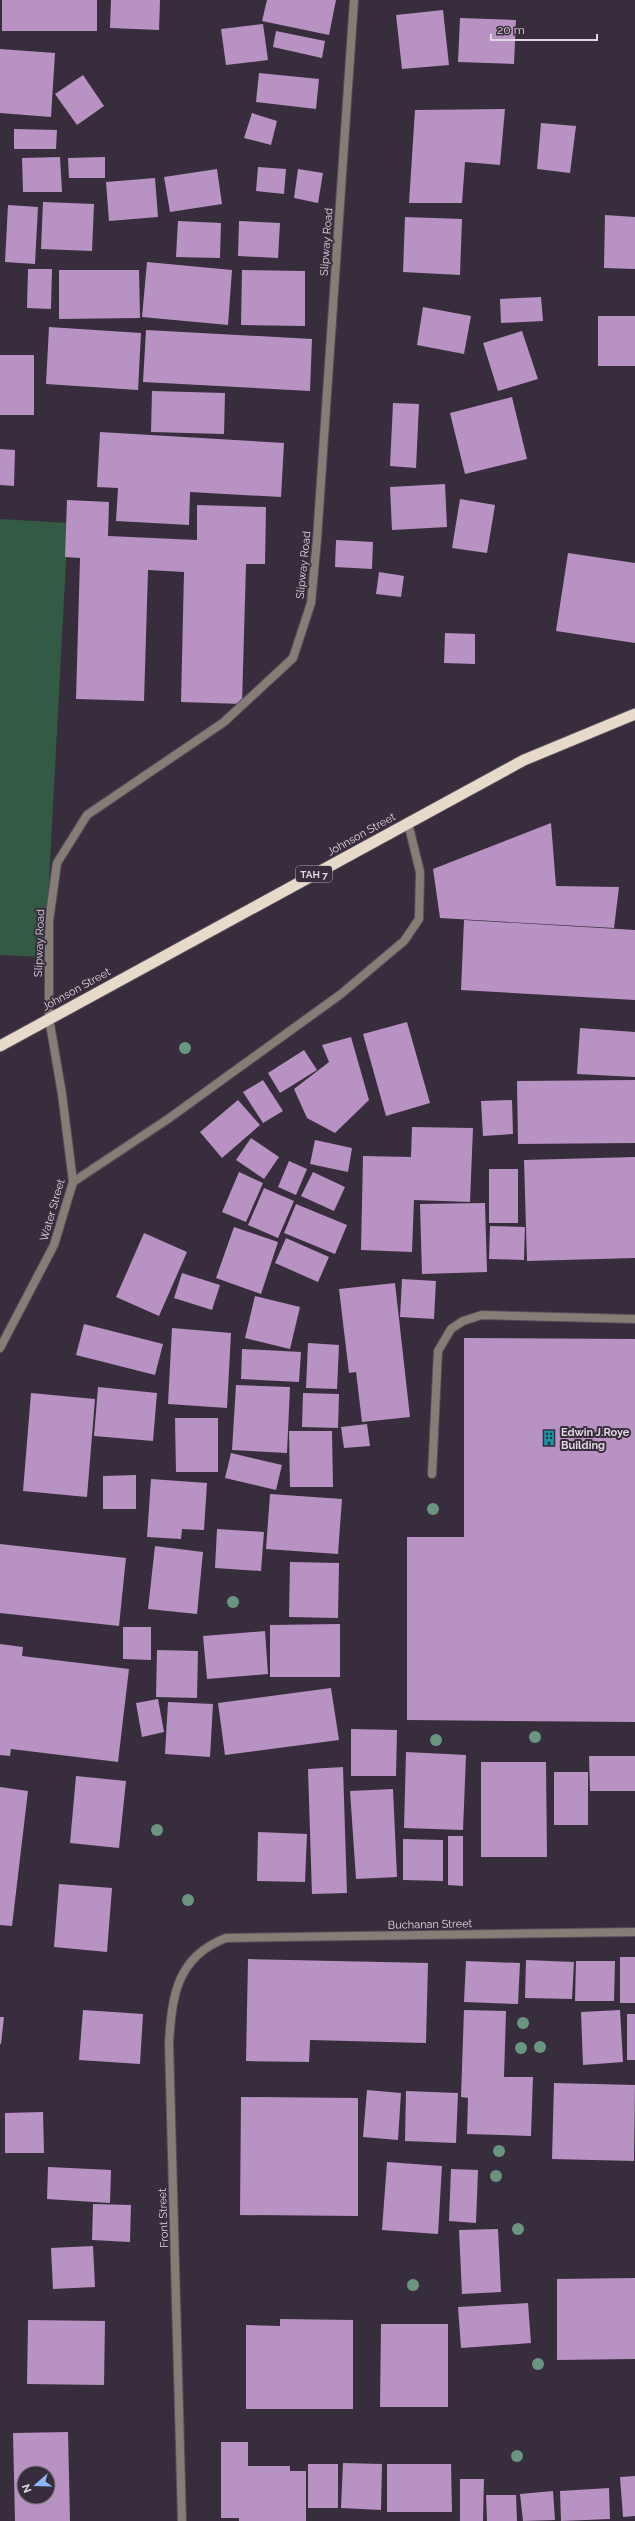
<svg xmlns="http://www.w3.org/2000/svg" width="635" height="2521" viewBox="0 0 635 2521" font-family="Raleway,sans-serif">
<rect width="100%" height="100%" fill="#382d3c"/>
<!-- green -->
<path fill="#335a44" d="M0,519L68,523L45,957L0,955Z"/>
<!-- building -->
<path fill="#b792c2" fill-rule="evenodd" d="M2,0H97V31H2Z
M111,0H160L159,30L110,28Z
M267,0H336L329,35L262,21Z
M443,10L449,65L402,69L396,15Z
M460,18L516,20L514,64L458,62Z
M263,24L268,60L226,65L221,29Z
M276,31L325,41L322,58L273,47Z
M0,49L55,53L51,117L0,113Z
M259,73L319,79L316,109L256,102Z
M83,75L104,106L77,125L55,94Z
M505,109L500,165L465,162L462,203H409L415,110Z
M252,113L277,121L271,145L244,138Z
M541,123L576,126L570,173L537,169Z
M14,129L57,130L56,149H14Z
M60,157L62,192H23L22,158Z
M105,157V178H69L68,158Z
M258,167L286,169L284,194L256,191Z
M217,169L222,204L170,212L164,177Z
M298,169L323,173L318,203L294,198Z
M155,178L158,217L109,221L106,182Z
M43,202L94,204L92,251L41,249Z
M8,205L38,207L35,264L5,262Z
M605,215L635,217V269L604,268Z
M405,217L462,219L460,275L403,272Z
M178,221L221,223L220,258L176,257Z
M239,221L280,223L278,258L238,256Z
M147,262L232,270L228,325L142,317Z
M28,269H52L51,309L27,308Z
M59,270H139L140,318L59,319Z
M242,270L305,271V326L241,325Z
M541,297L543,321L501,323L500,299Z
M423,307L471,316L464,354L417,345Z
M598,316H635V366H598Z
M49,327L141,333L138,390L46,384Z
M146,330L312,339L310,391L143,382Z
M522,331L538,379L498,391L483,343Z
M0,355H34V415H0Z
M152,391L225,393L224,434L151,432Z
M512,397L527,459L465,474L450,413Z
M393,403L419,404L416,468L390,466Z
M100,432L284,443L281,497L190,492L189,525L116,521L118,488L97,487Z
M0,449L15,450L14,486L0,485Z
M445,484L447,527L392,530L390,487Z
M460,499L495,505L487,553L452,548Z
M67,500L109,502L108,536L197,540V505L266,507L265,564H246L242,704L181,702L184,572L148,570L144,701L76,699L80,558L65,557Z
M336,540L373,542L372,569L335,567Z
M568,553L635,563V643L556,631Z
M379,572L404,576L401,597L376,594Z
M445,633L475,634V664L444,663Z
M551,823L556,886L619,887L614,928L440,918L433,869Z
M464,920L635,930V1000L461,990Z
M407,1022L430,1103L386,1116L363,1034Z
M580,1028L635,1032V1077L577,1074Z
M351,1037L369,1100L335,1133L307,1118L294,1089L329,1062L322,1045Z
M304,1050L317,1070L280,1093L268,1073Z
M263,1080L283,1111L263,1123L243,1092Z
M635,1080V1143L518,1144L517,1081Z
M238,1100L260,1125L222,1158L200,1132Z
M512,1100L513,1134L483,1136L481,1101Z
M412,1127L473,1128L470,1202L414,1200L412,1252L361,1250L363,1156L411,1157Z
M251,1138L279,1157L264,1179L236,1160Z
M315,1140L352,1148L348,1172L310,1164Z
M635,1157V1258L527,1261L524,1160Z
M289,1161L307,1169L296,1195L278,1187Z
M489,1169H518V1223H489Z
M239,1172L263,1183L246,1222L222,1212Z
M313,1172L345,1187L334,1211L301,1196Z
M264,1188L294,1201L278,1238L248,1225Z
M485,1203L487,1272L422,1274L420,1204Z
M296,1204L347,1225L335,1254L284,1233Z
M490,1226L525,1227L524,1260L489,1259Z
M234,1227L278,1242L261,1294L216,1278Z
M144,1233L187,1252L159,1316L116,1297Z
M286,1238L329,1257L318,1282L275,1263Z
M182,1273L220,1285L212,1310L174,1298Z
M402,1279L436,1281L434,1319L400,1317Z
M395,1283L410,1417L362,1422L356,1372L349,1373L339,1289Z
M255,1296L300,1307L290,1349L245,1338Z
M84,1324L163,1344L155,1375L76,1355Z
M172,1328L231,1333L227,1408L168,1404Z
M464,1338L635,1339V1722L407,1720V1537H464Z
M308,1343L339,1345L337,1389L306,1388Z
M242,1349L301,1352L299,1382L241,1379Z
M236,1385L290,1387L287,1453L232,1450Z
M98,1387L157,1393L153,1441L94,1436Z
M31,1393L95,1399L87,1497L23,1491Z
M303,1393L339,1394L338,1428L302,1427Z
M175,1418H218V1472H176Z
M367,1424L370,1446L344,1448L341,1427Z
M289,1431H332L333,1487H290Z
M231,1453L282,1465L276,1490L225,1478Z
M136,1475V1509H103V1476Z
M151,1479L207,1483L204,1530L182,1529L181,1539L147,1537Z
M270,1494L342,1499L338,1554L266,1549Z
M217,1529L264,1532L261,1571L215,1568Z
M0,1544L126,1558L119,1626L0,1613Z
M155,1546L203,1552L197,1614L148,1609Z
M290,1562L339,1563L338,1618L289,1617Z
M340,1624V1677H270V1625Z
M123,1627H151V1660L123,1659Z
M265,1631L268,1674L207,1679L203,1636Z
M0,1644L23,1647L22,1656L129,1669L118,1762L11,1749L10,1756L0,1755Z
M157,1650L198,1651L197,1698L156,1697Z
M331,1688L339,1740L225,1755L218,1703Z
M158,1699L164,1732L142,1737L136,1703Z
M168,1702L213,1704L210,1757L165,1754Z
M351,1729L397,1730L396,1776H351Z
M406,1752L466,1755L463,1830L404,1828Z
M589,1756H635V1791H590Z
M481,1762H546L547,1857H481Z
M343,1767L347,1893L312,1894L308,1769Z
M554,1772H588V1825H554Z
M76,1776L126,1781L119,1848L70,1843Z
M0,1787L28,1791L12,1926L0,1925Z
M393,1789L397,1877L356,1879L350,1791Z
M258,1832L307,1834L305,1882L257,1881Z
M448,1836H463V1886L448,1885Z
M403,1839L443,1840V1881L403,1880Z
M59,1884L112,1888L107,1952L54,1947Z
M620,1957H635V2003H620Z
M248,1959L428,1963L426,2043L310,2040L309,2062L246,2061Z
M526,1960L574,1962L572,1999L525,1998Z
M466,1961L520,1963L518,2004L464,2002Z
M576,1961H615L614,2001H575Z
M83,2010L143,2014L140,2064L79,2060Z
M464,2010L506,2011L504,2077H533L531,2136L467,2134L468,2098L461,2097Z
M620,2010L623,2062L583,2065L581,2012Z
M627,2014H635V2060H627Z
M0,2017H4L1,2044H0Z
M554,2083L635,2085L634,2161L552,2159Z
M367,2090L401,2093L398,2140L363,2137Z
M406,2091L458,2093L456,2143L405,2141Z
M241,2097L358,2098V2216L240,2215Z
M43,2112L44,2153H5V2113Z
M387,2162L442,2166L438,2234L382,2230Z
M48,2167L111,2170L110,2203L47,2199Z
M451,2169L478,2170L476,2223L449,2221Z
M93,2204L131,2205L130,2242L92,2240Z
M498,2229L501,2292L462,2294L459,2230Z
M93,2246L95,2287L53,2289L51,2248Z
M635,2278V2359L557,2360V2279Z
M528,2303L531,2343L461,2348L458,2307Z
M280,2319L353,2320V2409H246V2325L280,2326Z
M28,2320L105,2321L104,2385L27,2384Z
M381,2324H448V2407H380Z
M68,2432L70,2521H15L13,2433ZM24,2473H48V2497H24Z
M221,2442H248V2466H290V2471H306V2521H239V2518H221Z
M343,2463L382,2464L381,2510L341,2508Z
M308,2464H338V2508H308Z
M387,2464H451L452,2512H387Z
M635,2476V2516L623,2517L620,2477Z
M460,2479H484L483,2521H460Z
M609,2488L610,2519L561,2521L560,2491Z
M553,2491L555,2520L523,2521L520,2494Z
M486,2495H516L517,2521H487Z"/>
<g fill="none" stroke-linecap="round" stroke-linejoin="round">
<!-- service casing -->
<g stroke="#564c5a" stroke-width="10">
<path id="service" d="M432,1474L438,1351L451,1329L463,1321L482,1315L635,1319"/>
</g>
<!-- minor casing -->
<g stroke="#564c5a" stroke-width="10">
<path id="minor" d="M49,1018V921L57,863L87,815L224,722L293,658L311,603L317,539L354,0
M73,1182L168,1119L341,994L404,941L419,919L420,872L408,823
M182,2521L169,2043C172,1997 176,1957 226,1938L635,1932"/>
</g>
<!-- tertiary casing -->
<g stroke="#564c5a" stroke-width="10">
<path id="tertiary" d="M0,1348L54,1245L73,1182L62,1094L49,1018"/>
</g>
<!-- trunk casing -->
<g stroke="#564c5a" stroke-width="13">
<path id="trunk" d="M0,1046L524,760L635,714"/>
</g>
<!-- service -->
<use href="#service" stroke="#847e77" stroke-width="8"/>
<!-- minor -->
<use href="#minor" stroke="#847e77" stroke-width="8"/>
<!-- tertiary -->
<use href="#tertiary" stroke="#847e77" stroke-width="8"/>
<!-- trunk -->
<use href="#trunk" stroke="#e8daca" stroke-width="11"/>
</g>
<!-- trees -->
<g fill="#6a9681">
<circle cx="185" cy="1048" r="6"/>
<circle cx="433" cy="1509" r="6"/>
<circle cx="233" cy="1602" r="6"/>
<circle cx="535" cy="1737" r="6"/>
<circle cx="436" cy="1740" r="6"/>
<circle cx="157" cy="1830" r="6"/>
<circle cx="188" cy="1900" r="6"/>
<circle cx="523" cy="2023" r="6"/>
<circle cx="540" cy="2047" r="6"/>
<circle cx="521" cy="2048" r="6"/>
<circle cx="499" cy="2151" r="6"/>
<circle cx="496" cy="2176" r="6"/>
<circle cx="518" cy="2229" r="6"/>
<circle cx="413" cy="2285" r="6"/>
<circle cx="538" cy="2364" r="6"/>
<circle cx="517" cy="2456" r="6"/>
</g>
<!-- icons -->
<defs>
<g id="building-bare" transform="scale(1.2)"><path d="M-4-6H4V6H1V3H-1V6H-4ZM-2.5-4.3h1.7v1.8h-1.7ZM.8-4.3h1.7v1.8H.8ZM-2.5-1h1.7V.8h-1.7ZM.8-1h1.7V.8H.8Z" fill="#0f9aa8" stroke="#382d3c" stroke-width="2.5" paint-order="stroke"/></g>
</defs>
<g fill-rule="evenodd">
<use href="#building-bare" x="549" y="1438"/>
</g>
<g text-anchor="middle" stroke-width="4" stroke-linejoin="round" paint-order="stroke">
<!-- shield labels -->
<rect fill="#382d3c" stroke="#ada5b0" stroke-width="1" x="296" y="866" width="36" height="16" rx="3"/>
<g font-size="10" font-weight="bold" fill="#dfd8e1">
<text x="314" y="878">TAH 7</text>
</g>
<!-- street labels -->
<g font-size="11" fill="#dfd8e1" stroke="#382d3c">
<text transform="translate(326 242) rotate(-86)" y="4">Slipway Road</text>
<text transform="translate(303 565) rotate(-84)" y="4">Slipway Road</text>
<text transform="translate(361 834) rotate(-29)" y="4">Johnson Street</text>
<text transform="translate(39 943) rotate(-88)" y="4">Slipway Road</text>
<text transform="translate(76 989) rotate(-29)" y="4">Johnson Street</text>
<text transform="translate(52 1210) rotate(-74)" y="4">Water Street</text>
<text transform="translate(430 1924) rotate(-1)" y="4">Buchanan Street</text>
<text transform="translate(163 2218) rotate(-92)" y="4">Front Street</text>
</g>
<!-- poi labels -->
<g font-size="11" font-weight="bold" fill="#dfd8e1" stroke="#382d3c" text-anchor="start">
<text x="561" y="1436">Edwin J.Roye<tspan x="561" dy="13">Building</tspan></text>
</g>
</g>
<!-- north arrow -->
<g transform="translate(36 2485) rotate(250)"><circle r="19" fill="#382d3c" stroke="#7b717e"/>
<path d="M0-3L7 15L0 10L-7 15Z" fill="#8db9fc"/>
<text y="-6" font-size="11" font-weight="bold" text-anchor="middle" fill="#dfd8e1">N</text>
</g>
<!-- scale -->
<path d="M491 34v6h106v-6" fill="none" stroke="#dfd8e1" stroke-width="2"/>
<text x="497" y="34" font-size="12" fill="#dfd8e1" stroke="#382d3c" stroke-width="3" paint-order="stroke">20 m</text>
</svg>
